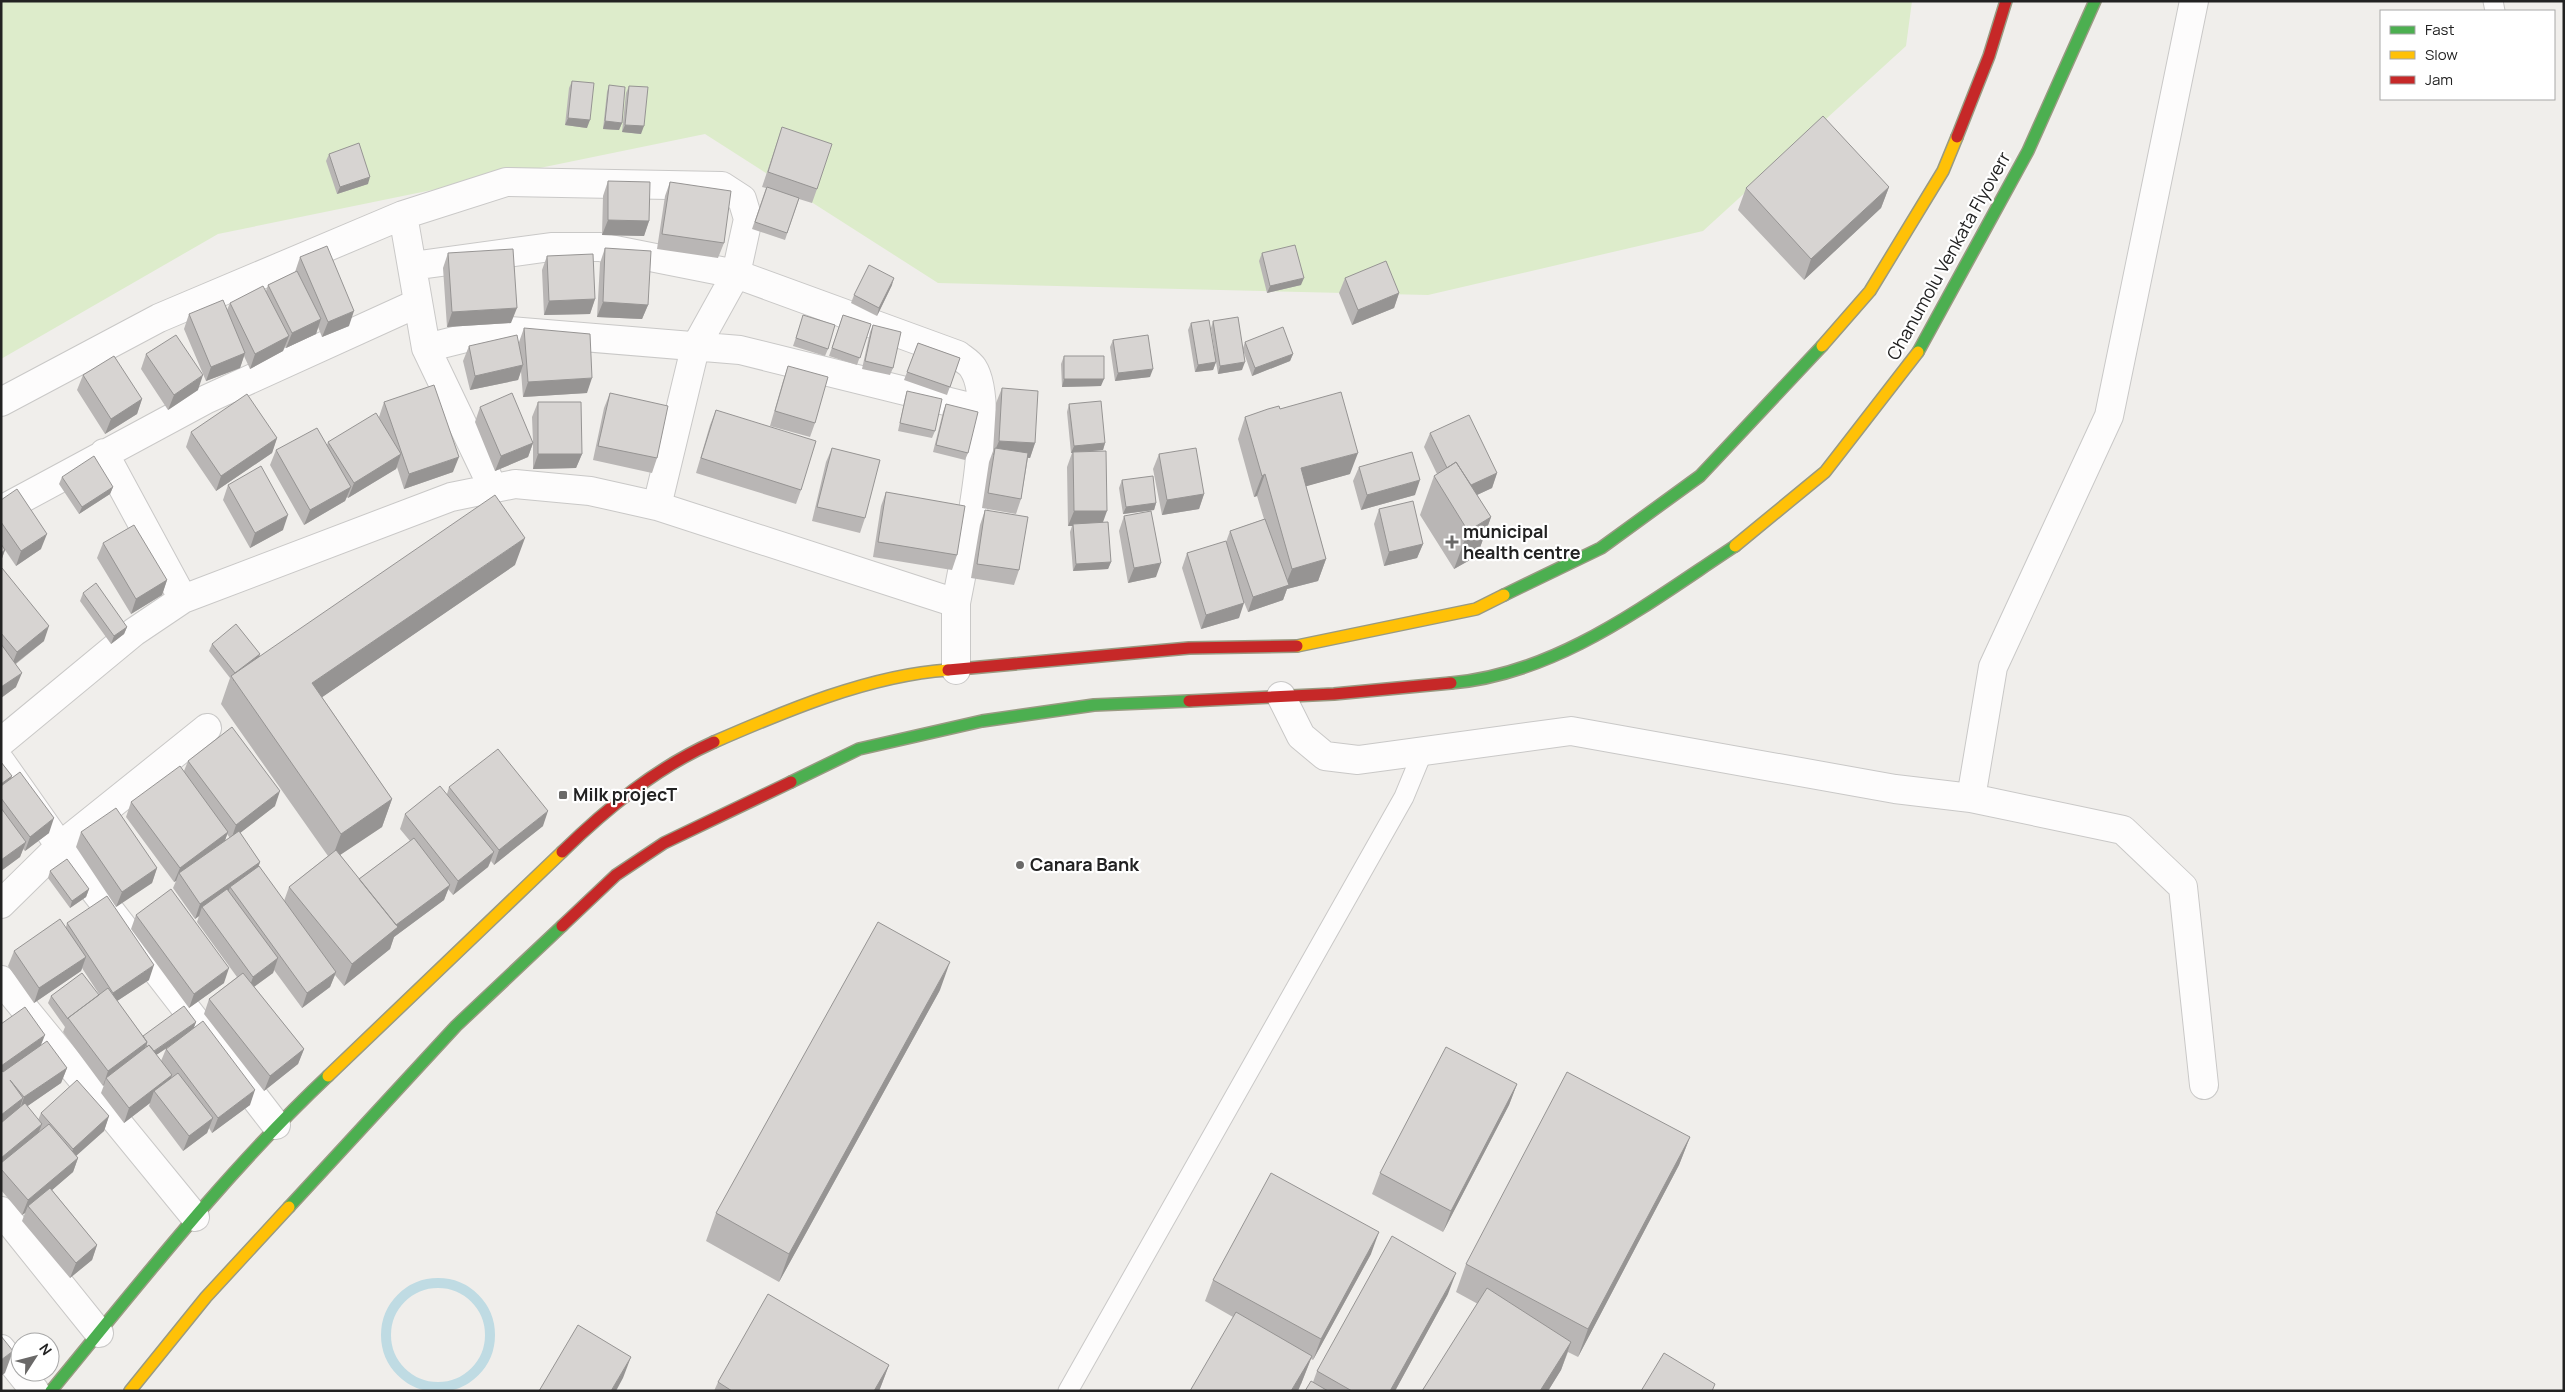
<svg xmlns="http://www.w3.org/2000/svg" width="2565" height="1392" viewBox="0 0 2565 1392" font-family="Manrope,sans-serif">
<rect width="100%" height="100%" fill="#f0eeeb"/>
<!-- grass -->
<path fill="#ddeccb" d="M1,1H1912L1906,46L1703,231L1428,295L938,283L705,134L218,234L1,359Z"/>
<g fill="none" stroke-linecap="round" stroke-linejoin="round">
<!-- stream -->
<path stroke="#bfdbe3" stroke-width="10" d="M386 1335a52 52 0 1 1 104 0a52 52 0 1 1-104 0Z"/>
<!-- lane casing -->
<g stroke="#c9c8c7" stroke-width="21">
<path id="lane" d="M2493,1L2495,11
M1068,1391L1404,797L1423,751"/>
</g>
<!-- street casing -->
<g stroke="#c9c8c7" stroke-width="30">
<path id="street" d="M403,215L426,348L493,488
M412,266L551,247H600L736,274L958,355C963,359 970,363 973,368C998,406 965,556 956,603
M426,348L498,330L740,350L982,410
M1,402L159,318L403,215L506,182L722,186L742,199L748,219L736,274L695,348L657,506
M104,453L183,599
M1,510L207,399L418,303
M1281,696L1301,736L1325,756L1358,760L1571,731L1895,789L1971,798L2123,830L2183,887L2204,1085
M1,742L134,632L183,599L451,497L515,484L590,491L657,506L956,603V670
M1,762L60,846L276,1125
M1971,798L1993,667L2109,416L2194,1
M1,904L60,846L207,728
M1,980L195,1217
M1,1211L99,1333
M1,1349L35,1391"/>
</g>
<!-- fast casing -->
<g stroke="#999a82" stroke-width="14">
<path id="fast" d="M1918,352L2028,151L2095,1
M1504,595L1601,548L1700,476L1822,346
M1451,683C1558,674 1648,603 1735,546
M791,782L859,749L982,721L1094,705L1189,701
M289,1207L456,1026L562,926
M51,1391C140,1283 226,1172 328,1076"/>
</g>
<!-- slow casing -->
<g stroke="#999a82" stroke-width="14">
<path id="slow" d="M1822,346L1870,291L1943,171L1957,137
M1735,546L1825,472L1918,352
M1297,646L1476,609L1504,595
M714,742C785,711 870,675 948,670
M328,1076L562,852
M130,1391L206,1297L289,1207"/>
</g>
<!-- jam casing -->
<g stroke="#999a82" stroke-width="14">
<path id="jam" d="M1957,137L1989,56L2006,1
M948,670L1189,648L1297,646
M1189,701L1334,694L1451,683
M562,852C607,808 656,768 714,742
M562,926L616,875L664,843L791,782"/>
</g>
<!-- lane -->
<use href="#lane" stroke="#fdfcfc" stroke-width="19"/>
<!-- street -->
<use href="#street" stroke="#fdfcfc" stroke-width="28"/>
<!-- fast -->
<use href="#fast" stroke="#4caf50" stroke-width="11"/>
<!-- slow -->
<use href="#slow" stroke="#ffc107" stroke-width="11"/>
<!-- jam -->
<use href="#jam" stroke="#c62828" stroke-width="11"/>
</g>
<!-- wall -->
<path fill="#b9b6b5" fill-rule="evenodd" d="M572,81L587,128L565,125L569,88Z
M609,85L622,123L619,130L603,129L607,92Z
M629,86L641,134L622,132L626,93Z
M782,127L817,189L812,203L799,199L785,240L752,229L766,188L762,187Z
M329,154L368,184L337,194L326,161Z
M608,181L649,221L644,236L602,235L603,196Z
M670,182L724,243L718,258L657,249L665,196Z
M1889,187L1881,208L1804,280L1738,210L1746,188Z
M605,248L648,305L642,319L597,317L600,263Z
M448,253L511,323L447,327L443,268Z
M1262,253L1301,285L1267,293L1259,261Z
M547,256L595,299L590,314L544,315L542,270Z
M300,257L349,326L322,337L318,327L316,334L286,348L285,346L283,351L250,369L244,356L240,368L206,381L184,329L189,314L227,310L230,303L266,291L268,285L295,272Z
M1345,278L1399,293L1394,308L1352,325L1339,293Z
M892,285L877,316L851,303L854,295Z
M843,315L871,324L857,365L829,356Z
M1213,321L1243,348L1245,342L1293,354L1290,361L1252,376L1243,350L1242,370L1218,374L1216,362L1213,370L1195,372L1188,330L1191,323L1215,354L1211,328Z
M801,322L828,349L825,356L793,346Z
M873,325L893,368L890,375L862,369L870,332Z
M524,328L587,393L523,397L521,371L518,380L470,390L463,361L469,346L519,347V342Z
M1113,340L1150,377L1115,381L1110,347Z
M918,343L960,358L947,395L904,380Z
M146,354L198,390L168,410L141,369Z
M1064,356L1101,386L1062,387L1061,364Z
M788,366L815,423L810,437L770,426L783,381Z
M83,375L142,399L137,414L105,434L77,390Z
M1002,388L1035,443L1030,458H1028L1021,499L1016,514L982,508L989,462L993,451L996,403Z
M907,391L935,431L932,438L898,431L905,398Z
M610,393L657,458L652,473L593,460L604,408Z
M384,402L453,472L404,489L397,467L396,469L348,498L347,497L345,501L304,525L270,465L276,450L327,445L328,442L380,421L379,417Z
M538,402L582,454L576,468L533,469V443L528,457L495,471L475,422L480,407L533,442L532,417Z
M946,404L968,453L965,460L933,452L943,412Z
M1069,404L1105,443L1103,450L1089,451L1111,562L1108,569L1073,571L1070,532L1072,526H1068L1067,467L1072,453H1071L1067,412Z
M1280,409L1350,474L1306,486L1326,559L1318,581L1287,589L1283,600L1248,612L1242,597L1239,618L1201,629L1182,568L1187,553L1226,542L1230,531L1264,519L1257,496L1254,497L1238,439L1245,417Z
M716,410L801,490L796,504L696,473L710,425Z
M191,432L277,438L272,453L216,491L186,447Z
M1430,433L1497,473L1492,488L1477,495L1491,517L1477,556L1454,569L1420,515L1434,476L1437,474L1424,447Z
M832,448L865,518L860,533L812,521L826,462Z
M1159,454L1204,494L1199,509L1162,515L1153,469Z
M1359,467L1415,495L1361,510L1353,481Z
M62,477L113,487L110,494L79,514L59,484Z
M1122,480L1156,503L1154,510L1123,514L1119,488Z
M228,485L283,530L250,548L223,500Z
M886,492L957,555L952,570L873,557L881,506Z
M1,500L41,549L16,566L5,550L1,561Z
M1379,509L1423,544L1417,558L1384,566L1374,524Z
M985,510L1019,570L1014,585L971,578L980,525Z
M1124,516L1156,577L1128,583L1119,531Z
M103,543L167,580L162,595L131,614L97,558Z
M515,565L322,697L392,799L382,827L340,855L359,879L410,841L400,829L405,814L447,794L449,787L543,826L494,865L491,861L488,867L453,895L448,889L444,900L394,937L390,949L344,986L335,975L330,987L302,1008L274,970L273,973L254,987L304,1049L298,1064L264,1091L204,1014L209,999L237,977L197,922L199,916L195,919L173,888L176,881L174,882L126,817L131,802L184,771L188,761L275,806L240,833L260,862L258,867L284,901L289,887L328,856L221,704L230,678L209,651L212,644L260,654L259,657ZM227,834L230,838L225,841Z
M1,568L44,641L16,664V687L1,698Z
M83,593L127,627L124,634L111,644L80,601Z
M1,762L12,776L11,779L49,833L25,851L23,849L20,857L1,871Z
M81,832L157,868L152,883L116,907L76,847Z
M50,871L89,889L86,897L70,908L48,878Z
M136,915L224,983L189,1008L131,929Z
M67,923L149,980L117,1001L143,1036L196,1022L193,1029L250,1105L212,1133L209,1128L207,1133L183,1151L149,1106L150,1103L124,1123L101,1093L104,1085L103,1086L63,1032L65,1027L48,1003L51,996L99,994L82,968L81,971L34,1003L8,966L14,951L66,927ZM176,1042L166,1049L161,1061L156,1055Z
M940,990L779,1282L706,1241L716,1213Z
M1,1024L41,1045L67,1068L61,1083L27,1106L38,1120L41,1113L109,1116L104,1131L76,1156L78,1158L73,1172L52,1190L97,1245L92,1260L70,1278L22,1221L25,1213L22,1215L1,1190Z
M1517,1084L1509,1105L1443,1232L1372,1194L1380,1173Z
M1690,1137L1679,1165L1578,1357L1568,1352L1561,1370L1548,1391H1422L1478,1304L1456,1292L1466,1264Z
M1371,1254L1313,1360L1311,1359L1301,1384L1233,1317L1205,1301L1213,1280Z
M1448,1294L1395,1391H1305L1313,1382L1317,1371Z
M889,1365L881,1386L879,1391H714L718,1382Z"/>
<!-- shaded-wall -->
<path fill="#969493" d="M568,118L590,120L587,128L565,125Z
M605,121L622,123L619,130L603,129Z
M625,125L644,126L641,134L622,132Z
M370,177L368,184L337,194L340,187Z
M1889,187L1881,208L1804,280L1811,259Z
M608,220L649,221L644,236L602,235Z
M894,278L892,285L877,316L879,308Z
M1304,278L1301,285L1267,293L1270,286Z
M1399,293L1394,308L1352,325L1358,310Z
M595,299L590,314L544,315L549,301Z
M603,302L648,305L642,319L597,317Z
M517,308L511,323L447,327L452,312Z
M354,311L349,326L322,337L328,322Z
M321,319L316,334L286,348L292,333Z
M289,336L283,351L250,369L255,354Z
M245,353L240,368L206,381L211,367Z
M1293,354L1290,361L1252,376L1255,368Z
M1216,362L1213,370L1195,372L1198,365Z
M1245,362L1242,370L1218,374L1220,366Z
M523,365L518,380L470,390L475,376Z
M1153,369L1150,377L1115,381L1118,373Z
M203,375L198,390L168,410L174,395Z
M592,378L587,393L523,397L528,382Z
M1064,379H1104L1101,386L1062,387Z
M142,399L137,414L105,434L111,419Z
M277,438L272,453L216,491L221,476Z
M999,441L1035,443L1030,458L993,455Z
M533,443L528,457L495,471L501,456Z
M1105,443L1103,450L1071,453L1074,446Z
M1358,453L1350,474L1293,490L1301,468Z
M401,454L396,469L348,498L354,483Z
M538,454H582L576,468L533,469Z
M459,457L453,472L404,489L409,474Z
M1497,473L1492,488L1453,506L1458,491Z
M1265,474L1257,496L1254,497L1262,476Z
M1420,480L1415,495L1361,510L1367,495Z
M113,487L110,494L79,514L82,507Z
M351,487L345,501L304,525L310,510Z
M1204,494L1199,509L1162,515L1167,500Z
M1156,503L1154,510L1123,514L1126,507Z
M1074,511H1107L1102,525L1068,526Z
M288,515L283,530L250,548L255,533Z
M1491,517L1477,556L1454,569L1468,531Z
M47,534L41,549L16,566L21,551Z
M525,538L515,565L302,711L312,683Z
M1423,544L1417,558L1384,566L1389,552Z
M5,550L1,561V553Z
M1326,559L1318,581L1287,589L1283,600L1248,612L1253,597L1285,586L1292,569Z
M1111,562L1108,569L1073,571L1076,564Z
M1161,563L1156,577L1128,583L1134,568Z
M167,580L162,595L131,614L136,599Z
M1244,603L1239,618L1201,629L1206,615Z
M49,626L44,641L11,667L17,652Z
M127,627L124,634L111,644L114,636Z
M260,654L257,662L233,681L235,673Z
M22,673L16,687L1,698V687Z
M12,776L9,784L1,789V784Z
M280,791L275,806L231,840L236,825Z
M392,799L382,827L331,861L341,834Z
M548,811L543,826L494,865L499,850Z
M54,818L49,833L25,851L30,837Z
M228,832L223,846L179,873L176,881L174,882L180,868Z
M26,842L20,857L1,871V860Z
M494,852L488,867L453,895L458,881Z
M260,862L255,877L230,887L227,896L202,907L199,916L195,919L200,904Z
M157,868L152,883L116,907L122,892Z
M450,885L444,900L394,937L390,949L344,986L352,964L393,927Z
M89,889L86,897L70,908L72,901Z
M86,957L81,971L34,1003L39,988Z
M278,958L273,973L248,991L253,977Z
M950,962L940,990L779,1282L789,1254Z
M154,965L149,980L108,1007L113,993Z
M229,968L224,983L189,1008L194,994Z
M336,972L330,987L302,1008L307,993Z
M196,1022L193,1030L149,1060L152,1053Z
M45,1035L39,1050L1,1077V1066Z
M147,1042L142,1057L106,1078L104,1085L103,1086L108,1071Z
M304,1049L298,1064L264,1091L270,1076Z
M67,1068L61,1083L19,1112L24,1097Z
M172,1075L167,1090L154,1091L150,1103L124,1123L129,1108Z
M1517,1084L1509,1105L1443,1232L1451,1211Z
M255,1090L250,1105L212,1133L218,1118Z
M23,1098L18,1113L1,1126V1115Z
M109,1116L104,1131L68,1163L73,1149Z
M213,1118L207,1133L183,1151L189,1136Z
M42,1124L36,1139L1,1168V1158Z
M1690,1137L1679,1165L1578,1357L1588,1329Z
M78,1158L73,1172L30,1209L28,1206L25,1213L22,1215L28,1200Z
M1379,1232L1371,1254L1313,1360L1321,1339Z
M97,1245L92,1260L70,1278L76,1263Z
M1456,1273L1448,1294L1395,1391H1390Z
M1571,1342L1561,1370L1548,1391H1540Z
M13,1351L5,1373L1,1376V1360Z
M1312,1356L1301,1384L1298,1391H1291Z
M631,1357L623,1378L616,1391H611Z
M889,1365L881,1386L879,1391H874Z"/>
<!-- building -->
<path fill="#d7d4d2" stroke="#969493" d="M572,81L594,83L590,120L568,118Z
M609,85L625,87L622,123L605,121Z
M629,86L648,87L644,126L625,125Z
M1823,116L1889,187L1811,259L1746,188Z
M782,127L832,144L817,189L768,172Z
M359,143L370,177L340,187L329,154Z
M608,181L650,182L649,221L608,220Z
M670,182L731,191L724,243L662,234Z
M767,187L799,198L787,233L755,222Z
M1295,245L1304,278L1270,286L1262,253Z
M327,246L354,311L328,322L300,257Z
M605,248L651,251L648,305L603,302Z
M513,249L517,308L452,312L448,253Z
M593,254L595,299L549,301L547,256Z
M1386,261L1399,293L1358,310L1345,278Z
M869,265L894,278L879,308L854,295Z
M297,271L321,319L292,333L268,285Z
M263,286L289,336L255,354L230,303Z
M223,300L245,353L211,367L189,314Z
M803,315L835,325L828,349L796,338Z
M843,315L871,324L860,358L832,348Z
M1238,317L1245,362L1220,366L1213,321Z
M1209,320L1216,362L1198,365L1191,323Z
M873,325L901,332L893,368L865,361Z
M1283,327L1293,354L1255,368L1245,342Z
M524,328L590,334L592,378L528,382Z
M176,335L203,375L174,395L146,354Z
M517,335L523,365L475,376L469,346Z
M1148,335L1153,369L1118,373L1113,340Z
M918,343L960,358L950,387L907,372Z
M114,356L142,399L111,419L83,375Z
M1064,356H1104V379H1064Z
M788,366L828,377L815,423L775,411Z
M434,385L459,457L409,474L384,402Z
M1002,388L1038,391L1035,443L999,441Z
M907,391L942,399L935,431L900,423Z
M1341,392L1358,453L1301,468L1326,559L1292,569L1265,474L1262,476L1245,417L1268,409L1279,406L1280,409Z
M512,393L533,443L501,456L480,407Z
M610,393L668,406L657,458L598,446Z
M247,394L277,438L221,476L191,432Z
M1101,401L1105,443L1074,446L1069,404Z
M538,402H581L582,454H538Z
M946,404L978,412L968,453L936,445Z
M716,410L816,441L801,490L701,458Z
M376,413L401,454L354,483L328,442Z
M1469,415L1497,473L1471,485L1456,462L1447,468L1430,433Z
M317,428L351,487L310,510L276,450Z
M832,448L880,460L865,518L817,507Z
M995,448L1028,453L1021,499L988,493Z
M1196,448L1204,494L1167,500L1159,454Z
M1106,451L1107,511H1074L1073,452Z
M1412,452L1420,480L1367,495L1359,467Z
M94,456L113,487L82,507L62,477Z
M1456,462L1491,517L1468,531L1434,476Z
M261,466L288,515L255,533L228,485Z
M1153,476L1156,503L1126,507L1122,480Z
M17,489L47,534L21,551L1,522V500Z
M886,492L965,506L957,555L878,542Z
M495,495L525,538L312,683L392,799L341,834L231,676Z
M1413,501L1423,544L1389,552L1379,509Z
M985,510L1028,517L1019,570L977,564Z
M1151,511L1161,563L1134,568L1124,516Z
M1265,519L1289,585L1253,597L1230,531Z
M1108,522L1111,562L1076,564L1073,524Z
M134,525L167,580L136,599L103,543Z
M1226,541L1244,603L1206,615L1187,553Z
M1,544L5,550L1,553Z
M1,568H2L49,626L17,652L1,633Z
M96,583L127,627L114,636L83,593Z
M236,624L260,654L235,673L212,644Z
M1,644L22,673L1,687Z
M232,727L280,791L236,825L188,761Z
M498,749L548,811L499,850L449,787Z
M1,762L12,776L1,784Z
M180,766L228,832L180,868L131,802Z
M20,772L54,818L30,837L1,798V786Z
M440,786L494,852L458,881L405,814Z
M1,808L26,842L1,860Z
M116,808L157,868L122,892L81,832Z
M239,831L260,862L200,904L179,873Z
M414,838L450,885L396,925L359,879Z
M336,850L398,927L352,964L289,887Z
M67,859L89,889L72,901L50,871Z
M259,866L336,972L307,993L230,887Z
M171,889L229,968L194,994L136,915Z
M227,889L278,958L253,977L202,907Z
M107,896L154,965L113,993L67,923Z
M60,919L86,957L39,988L14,951Z
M878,922L950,962L789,1254L716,1213Z
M82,973L99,995L68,1018V1019L51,996Z
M243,973L304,1049L270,1076L209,999Z
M108,988L147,1042L108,1071L68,1018Z
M184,1006L196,1022L154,1051L149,1045L147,1047L146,1045L147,1042L143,1036Z
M25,1007L45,1035L1,1066V1024Z
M203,1021L255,1090L218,1118L166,1049Z
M47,1041L67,1068L24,1097L10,1080L23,1098L1,1115V1070L3,1072Z
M149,1045L172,1075L129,1108L106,1078Z
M1446,1047L1517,1084L1451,1211L1380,1173Z
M1567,1072L1690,1137L1588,1329L1466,1264Z
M178,1073L213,1118L189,1136L154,1091Z
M77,1080L109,1116L73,1149L41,1113Z
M25,1103L42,1124L1,1158V1123Z
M49,1124L78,1158L28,1200L1,1169V1163Z
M1271,1173L1379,1232L1321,1339L1213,1280Z
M50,1188L97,1245L76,1263L28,1206Z
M1392,1236L1456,1273L1390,1391H1352L1317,1371Z
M1487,1288L1571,1342L1540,1391H1422Z
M768,1294L889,1365L874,1391H732L718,1382Z
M1236,1312L1312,1356L1291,1391H1190Z
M578,1325L631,1357L611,1391H539Z
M1,1336L13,1351L1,1360Z
M1664,1353L1715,1384L1712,1391H1641Z
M1311,1381L1328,1391H1305Z"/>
<!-- markers -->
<g fill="#6a6968" stroke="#fff" stroke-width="2">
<path d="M1449.5 534.5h5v5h5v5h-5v5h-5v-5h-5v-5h5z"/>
<rect x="558" y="790" width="10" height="10" rx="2.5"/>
<circle cx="1020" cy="865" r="5"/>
</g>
<g text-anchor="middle" stroke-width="4.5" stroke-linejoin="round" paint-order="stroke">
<!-- street labels -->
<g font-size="18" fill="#222" stroke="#fff">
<text transform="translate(1949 256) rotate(-61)" y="6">Chanumolu Venkata Flyoverr</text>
</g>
<!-- poi labels -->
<g font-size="18" font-weight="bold" fill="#222" stroke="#fff" text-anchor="start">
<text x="1463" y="538">municipal<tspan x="1463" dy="21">health centre</tspan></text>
<text x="573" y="801">Milk projecT</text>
<text x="1030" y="871">Canara Bank</text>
</g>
</g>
<!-- border -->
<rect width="2565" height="1392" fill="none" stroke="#222222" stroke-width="5"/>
<!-- legend -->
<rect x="2380" y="10" width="175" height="90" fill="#ffffff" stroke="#a7a7a7"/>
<rect x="2390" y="26" width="25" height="8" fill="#4caf50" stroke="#a7a7a7"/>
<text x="2425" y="35" font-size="15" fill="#222222">Fast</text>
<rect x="2390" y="51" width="25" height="8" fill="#ffc107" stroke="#a7a7a7"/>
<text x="2425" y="60" font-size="15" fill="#222222">Slow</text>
<rect x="2390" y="76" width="25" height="8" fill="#c62828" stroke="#a7a7a7"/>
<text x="2425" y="85" font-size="15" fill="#222222">Jam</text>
<!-- north arrow -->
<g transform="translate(35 1357) rotate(54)"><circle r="24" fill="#ffffff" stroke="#a7a7a7"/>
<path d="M0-4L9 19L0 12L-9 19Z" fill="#6a6968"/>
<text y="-8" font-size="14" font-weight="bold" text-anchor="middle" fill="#222222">N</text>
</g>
</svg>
